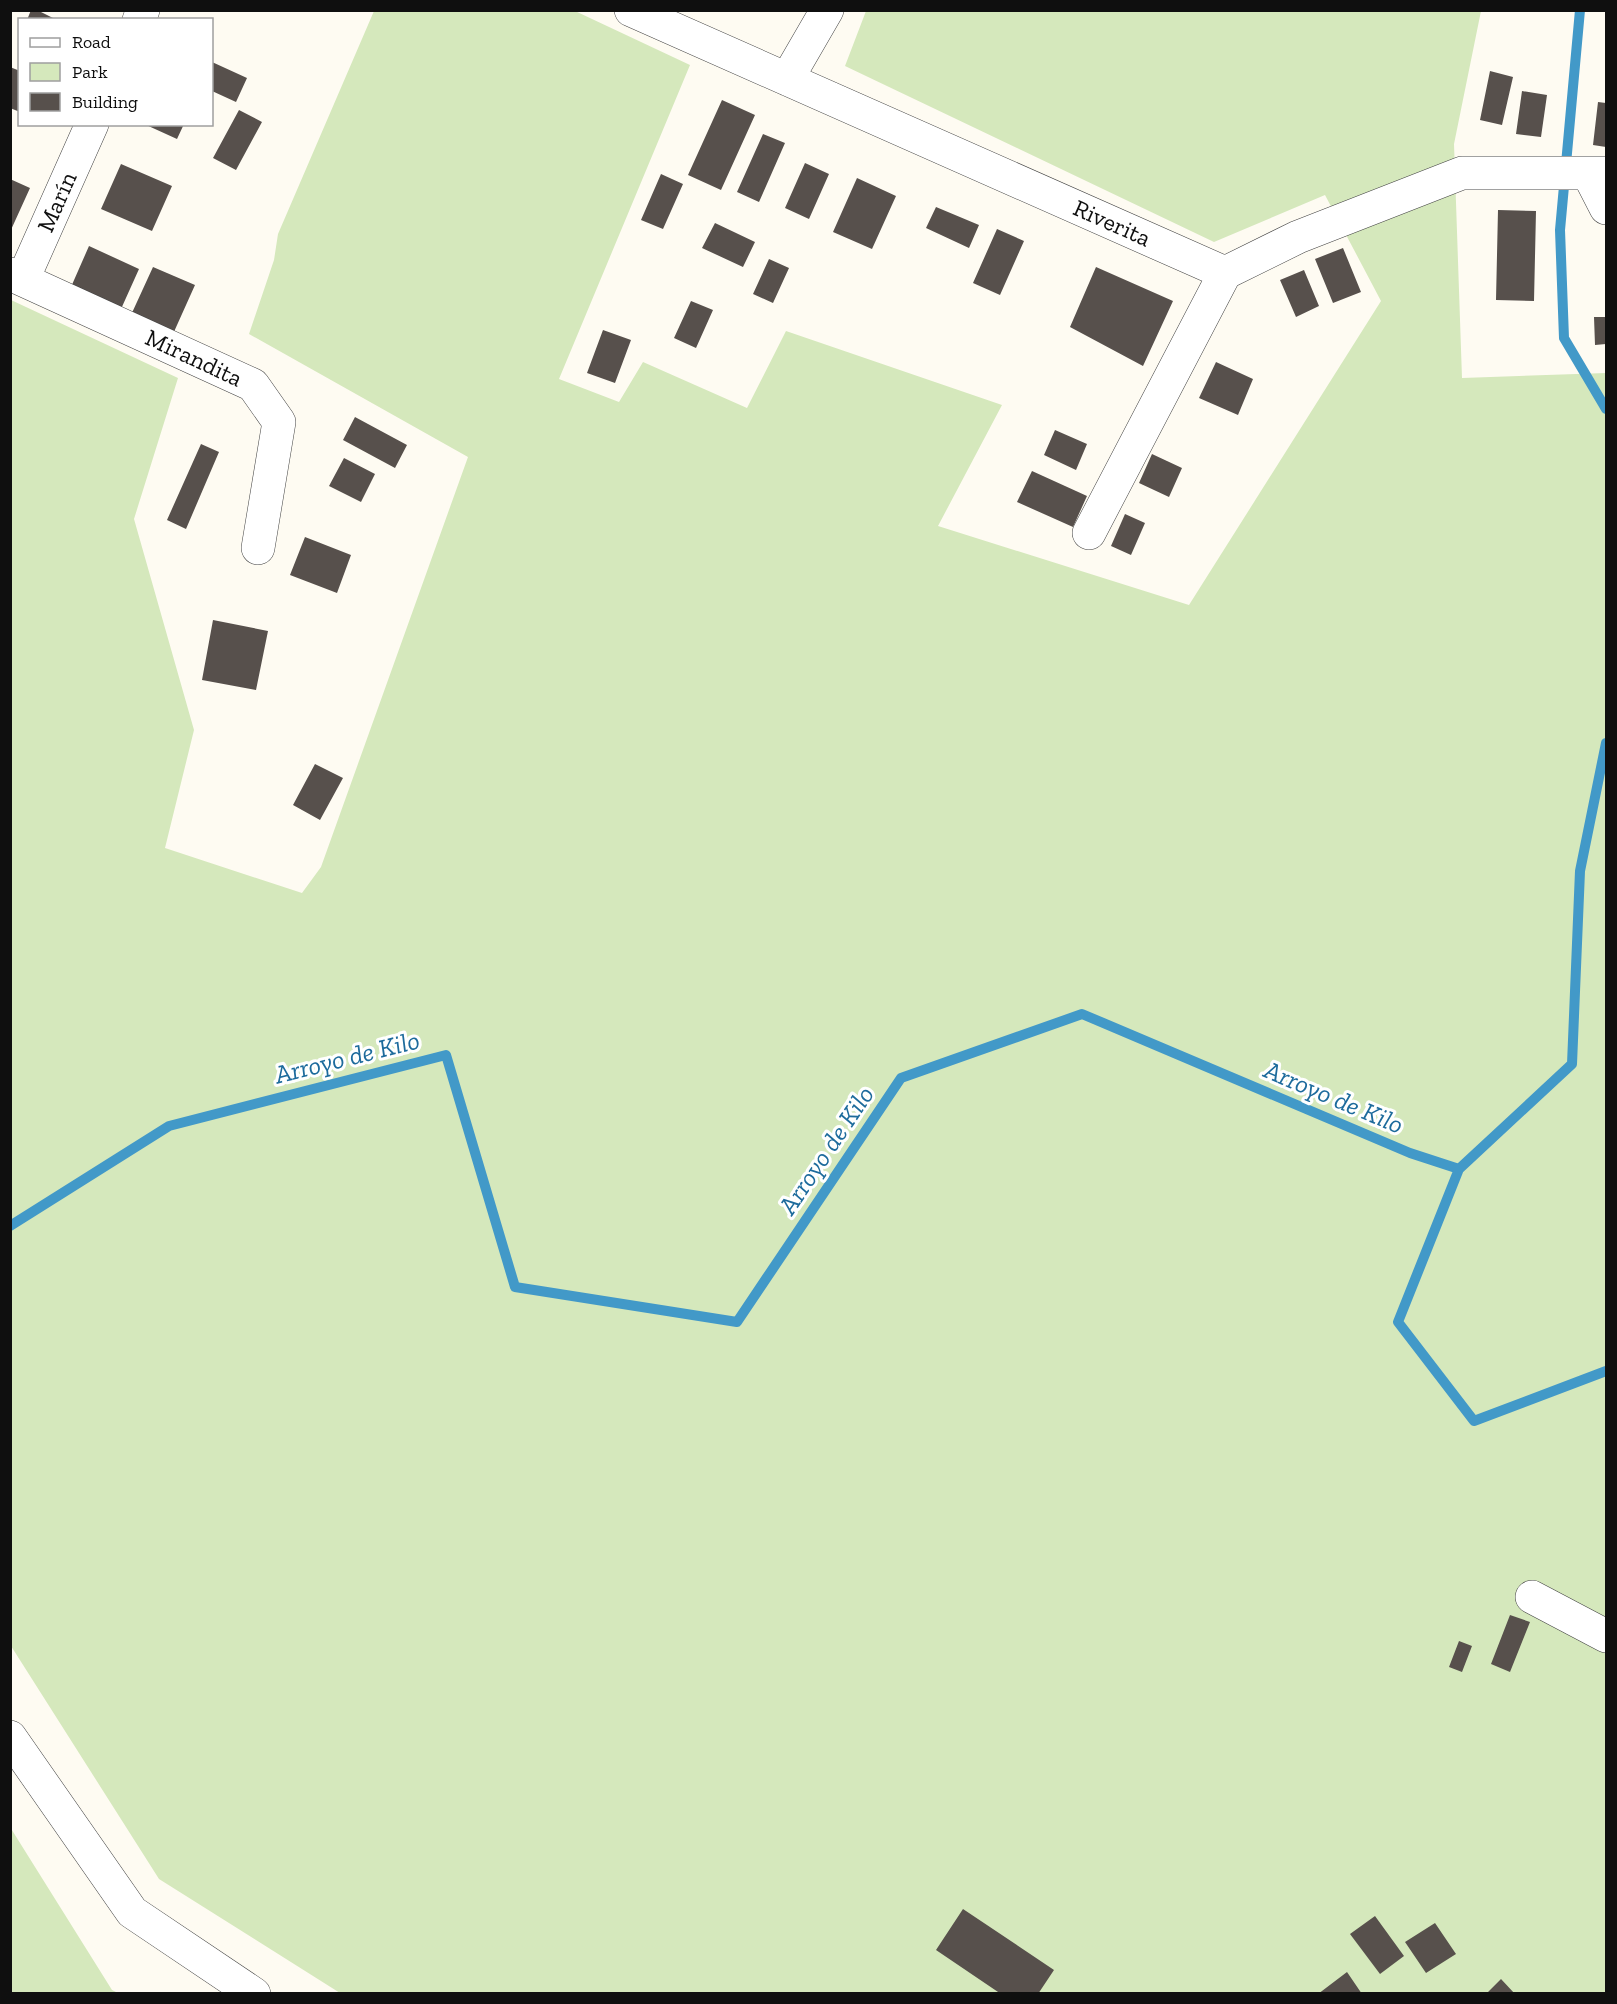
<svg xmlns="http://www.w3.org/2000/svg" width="1617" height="2004" viewBox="0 0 1617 2004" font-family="'Zilla Slab',serif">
<rect width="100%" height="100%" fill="#fefbf2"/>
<!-- green -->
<path fill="#d5e8bc" d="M374,11H575L690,65L559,379L619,402L643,362L747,408L786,331L1002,405L938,526L1189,605L1381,301L1325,195L1214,242L845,66L866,11H1481L1454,144L1462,378L1606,373V1993H340L159,1879L11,1646V300L178,378L134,519L194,730L165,848L302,893L321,867L468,457L249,334L274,260L278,234Z
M10,1827L112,1990L118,1993H11Z"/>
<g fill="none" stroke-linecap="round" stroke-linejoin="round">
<!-- stream -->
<path stroke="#4299c8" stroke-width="10" d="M1580,10L1560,230L1564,338L1606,409
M1459,1169L1572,1064L1580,871L1606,743
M10,1226L169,1126L446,1055L515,1287L737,1322L901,1078L1082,1014L1410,1153L1459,1169L1398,1322L1474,1421L1606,1371"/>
</g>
<!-- building -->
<path fill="#57504c" d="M31,10H37L57,20H27Z
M212,62L247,78L236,102L212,91Z
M10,67L20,71V112L10,108Z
M1490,71L1513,77L1502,125L1480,120Z
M1522,91L1547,95L1541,137L1516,134Z
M722,100L755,115L721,190L688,175Z
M1598,102L1606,103V147L1593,145Z
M239,110L262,122L236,170L213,158Z
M144,124H184L177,139Z
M763,134L785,143L759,202L737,192Z
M805,163L829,174L809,219L785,208Z
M121,164L172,186L152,231L101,209Z
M661,174L683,184L663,229L641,220Z
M857,178L896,196L872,249L833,232Z
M10,179L30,188L10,232Z
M936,207L979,225L969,248L926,228Z
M1498,210L1536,211L1534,301L1496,300Z
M715,223L755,242L743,267L702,248Z
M997,229L1024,241L1000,295L973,283Z
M89,246L139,269L121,309L71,287Z
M1343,248L1361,292L1333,303L1315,259Z
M769,259L789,268L773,303L753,294Z
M153,267L195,285L173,334L131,315Z
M1096,267L1173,301L1143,366L1070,327Z
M1304,270L1319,306L1296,317L1280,280Z
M691,301L713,310L696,348L674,338Z
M1594,317H1606V344L1595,345Z
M603,330L631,340L615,383L587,373Z
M1216,362L1253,379L1238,415L1199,398Z
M355,417L407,445L395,468L343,440Z
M1055,430L1087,444L1076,470L1044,455Z
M201,444L219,452L186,529L167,520Z
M1152,454L1182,468L1169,497L1139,483Z
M344,458L375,474L361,502L329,486Z
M1032,471L1087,496L1073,527L1017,502Z
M1125,514L1145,523L1131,555L1111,546Z
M305,537L351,555L337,593L290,575Z
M213,620L268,631L256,690L202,680Z
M315,764L343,778L320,820L293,805Z
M1510,1615L1530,1622L1510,1672L1491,1664Z
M1459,1641L1472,1646L1462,1672L1449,1667Z
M963,1909L1054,1970L1038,1994H1001L936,1950Z
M1375,1916L1404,1956L1380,1974L1350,1934Z
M1435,1923L1456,1954L1426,1973L1405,1942Z
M1347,1972L1362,1994H1318Z
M1501,1979L1515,1994H1486Z"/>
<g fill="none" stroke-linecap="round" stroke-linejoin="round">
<!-- minor casing -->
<g stroke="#424242" stroke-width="34">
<path id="minor" d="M631,10L1225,273
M139,20L143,10
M787,79L827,10
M1588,173L1606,208
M1225,273L1298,237L1462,173H1606
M10,274L253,385L279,422L258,548
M23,279L92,124
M1089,533L1225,273
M1532,1597L1606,1636
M10,1737L132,1912L254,1994"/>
</g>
<!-- minor -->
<use href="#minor" stroke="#fff" stroke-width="33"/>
</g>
<g text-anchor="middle" stroke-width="6" stroke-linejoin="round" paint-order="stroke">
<!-- street labels -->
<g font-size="24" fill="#0f0f0f" stroke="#fff">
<text transform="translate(57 202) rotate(-66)" y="8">Marín</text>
<text transform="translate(1112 223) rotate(24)" y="8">Riverita</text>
<text transform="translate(194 358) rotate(25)" y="8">Mirandita</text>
</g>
<!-- water labels -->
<g font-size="26" font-style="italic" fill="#1d6b9c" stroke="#fff">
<text transform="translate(347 1057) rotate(-14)" y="9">Arroyo de Kilo</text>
<text transform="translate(1334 1097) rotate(23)" y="9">Arroyo de Kilo</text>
<text transform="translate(826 1150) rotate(-56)" y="9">Arroyo de Kilo</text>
</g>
</g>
<!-- border -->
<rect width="1617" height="2004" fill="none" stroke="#0f0f0f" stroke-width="24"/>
<!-- legend -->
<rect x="18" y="18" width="195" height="108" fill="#ffffff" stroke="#9f9f9f" stroke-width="1.5"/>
<rect x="30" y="38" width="30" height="9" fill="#ffffff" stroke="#9f9f9f" stroke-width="1.5"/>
<text x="72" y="48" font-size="18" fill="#0f0f0f">Road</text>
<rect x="30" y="63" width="30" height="18" fill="#d5e8bc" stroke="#9f9f9f" stroke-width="1.5"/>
<text x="72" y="78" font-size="18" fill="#0f0f0f">Park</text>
<rect x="30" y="93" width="30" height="18" fill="#57504c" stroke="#9f9f9f" stroke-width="1.5"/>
<text x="72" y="108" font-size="18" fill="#0f0f0f">Building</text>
</svg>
